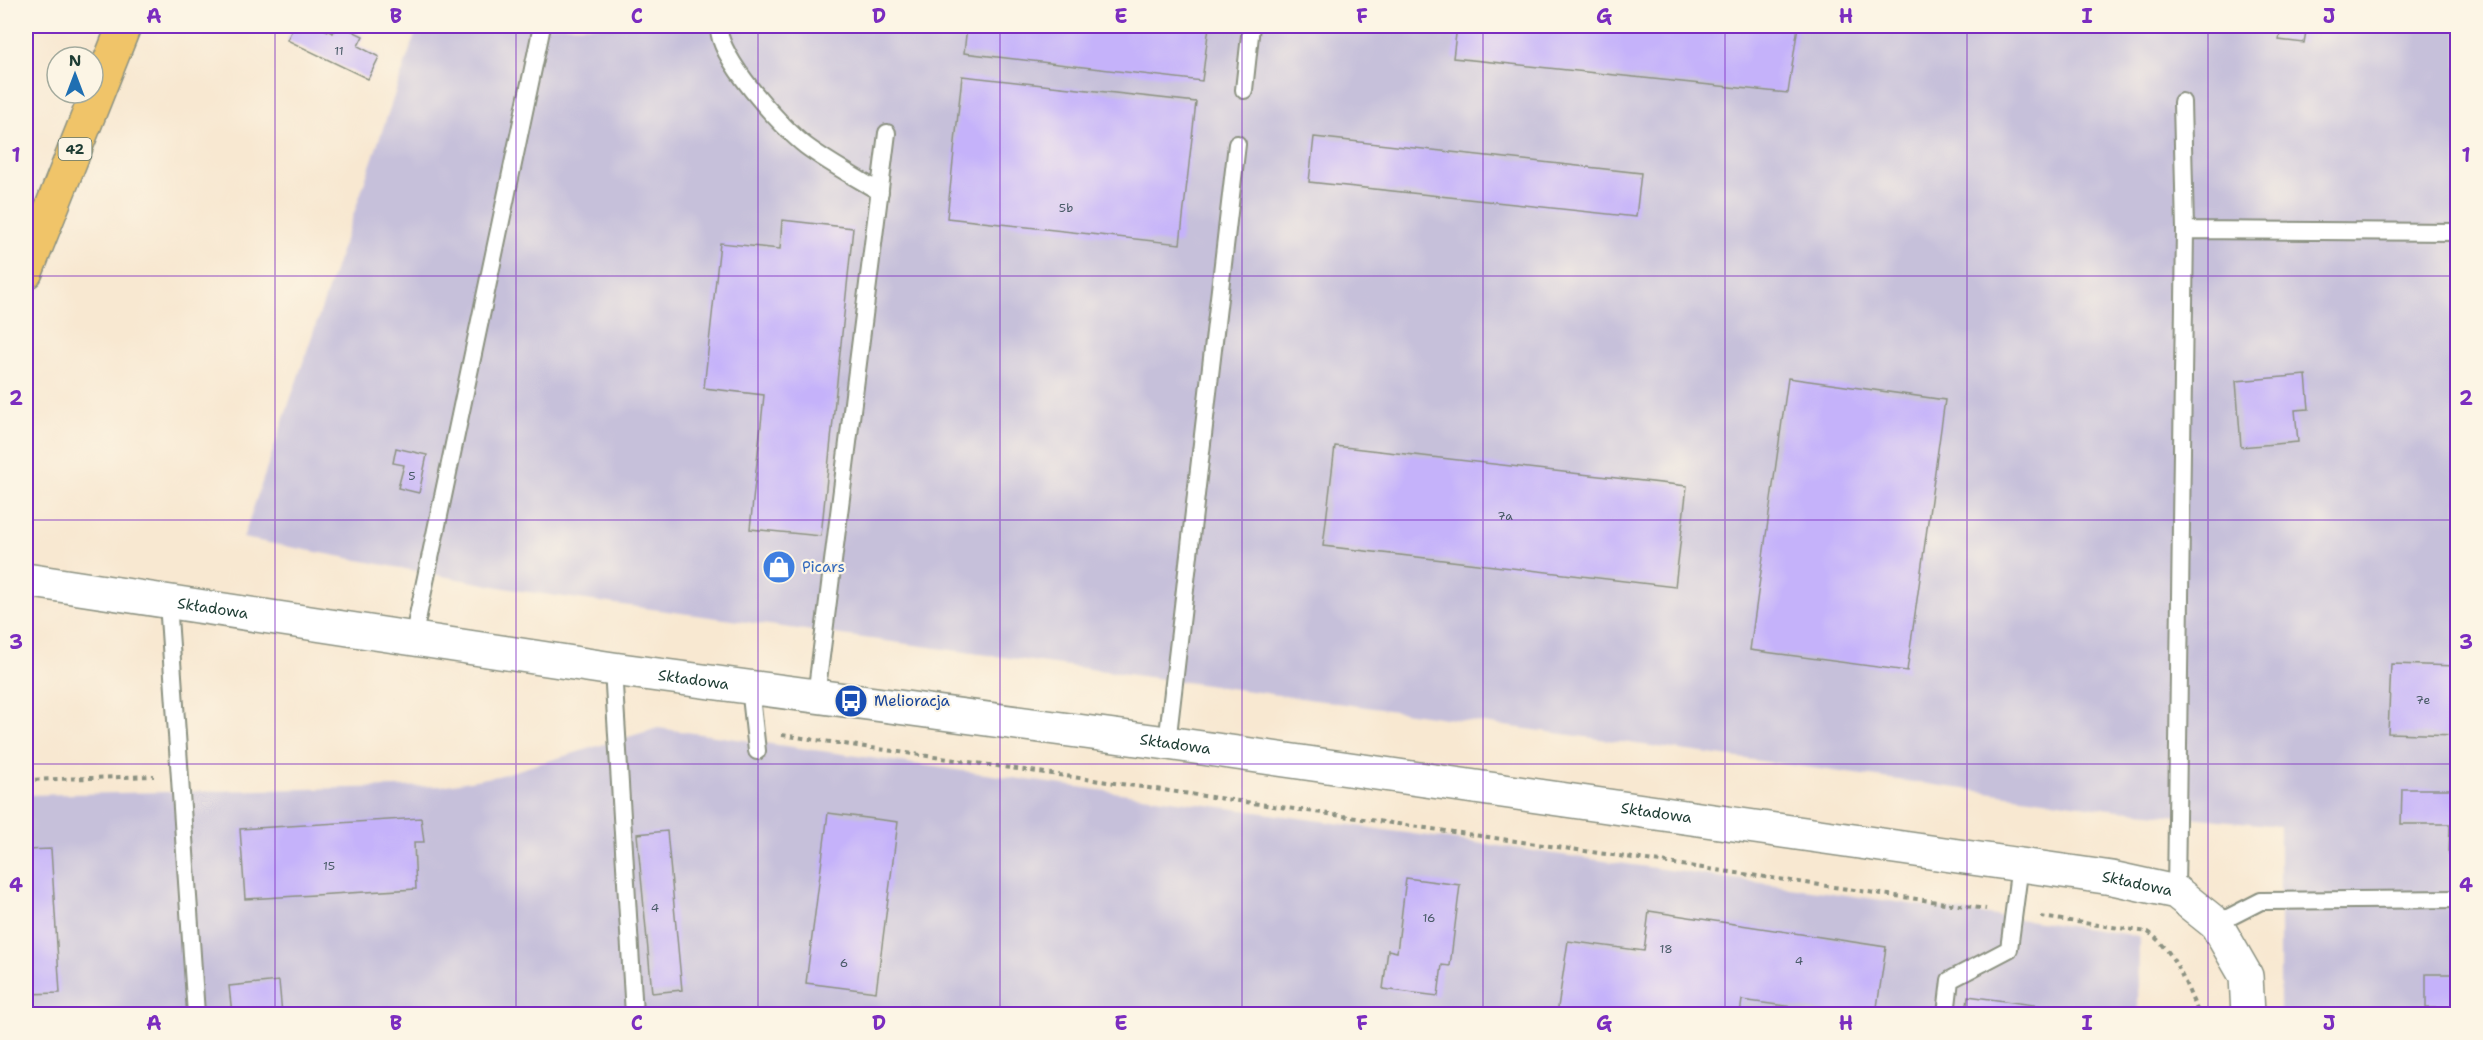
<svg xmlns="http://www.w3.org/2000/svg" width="2483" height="1040" viewBox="0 0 2483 1040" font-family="'Shantell Sans',sans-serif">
<rect width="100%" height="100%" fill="#fcf5e5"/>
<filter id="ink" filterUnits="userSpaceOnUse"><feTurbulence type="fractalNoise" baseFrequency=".0167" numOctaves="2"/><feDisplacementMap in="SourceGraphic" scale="12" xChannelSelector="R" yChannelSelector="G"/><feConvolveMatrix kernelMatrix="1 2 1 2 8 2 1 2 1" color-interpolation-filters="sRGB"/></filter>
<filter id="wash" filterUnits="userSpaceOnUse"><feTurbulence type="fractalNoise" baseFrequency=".008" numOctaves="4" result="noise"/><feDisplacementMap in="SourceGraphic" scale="24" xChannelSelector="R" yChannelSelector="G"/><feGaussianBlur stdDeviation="1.35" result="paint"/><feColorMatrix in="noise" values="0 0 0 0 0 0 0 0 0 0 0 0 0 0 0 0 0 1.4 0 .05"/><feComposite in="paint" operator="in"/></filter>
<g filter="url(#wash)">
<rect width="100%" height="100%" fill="#f8e8d1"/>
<!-- industrial -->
<path fill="#c6c0da" d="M418,26H2457V1014H2280V826L2110,809L521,591L243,538Z
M658,728L2139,936L2138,1014H26V795L442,786L498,776Z"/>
<g id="blocks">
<!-- building -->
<path fill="#c5b2fa" d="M294,26H317L333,33L337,26H342L363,36L358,46L379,57L368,79L287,40Z
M967,26H1209L1202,81L964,53Z
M1457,26H1798L1788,93L1453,58Z
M2281,26H2307L2304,43L2279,40Z
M962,76L1196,102L1180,244L947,218Z
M1314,137L1641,173L1636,217L1309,182Z
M782,220L853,228L821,536L750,529L764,395L704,388L720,243L780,249Z
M2306,375L2309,409L2295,410L2298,442L2241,447L2236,381Z
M1788,378L1945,400L1907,671L1750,650Z
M1335,446L1687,486L1675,587L1323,546Z
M396,448L427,455L419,493L398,488L404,465L393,463Z
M2391,664L2458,666V735L2388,733Z
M2402,789H2458V854H2449L2450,824H2401Z
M828,813L898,822L876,992L806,983Z
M421,818L424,842H414L416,889L245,899L240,829Z
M667,831L682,990L652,993L637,834Z
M51,849L60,993L26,994V850Z
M1406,878L1460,885L1450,966L1442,965L1438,996L1383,989L1388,950L1397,952Z
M1649,911L1886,947L1876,1014H1842L1742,1000L1740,1014H1557L1568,941L1644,951Z
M2426,974H2458V1014H2442L2443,1008H2426Z
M279,981L282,1014H232L229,986Z
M1968,996L2049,1007L2048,1014H1966Z"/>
</g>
</g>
<g filter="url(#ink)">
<use href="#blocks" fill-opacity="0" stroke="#8c9282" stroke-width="1.5"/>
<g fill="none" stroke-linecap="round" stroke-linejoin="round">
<!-- lane casing -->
<g stroke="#8c9282" stroke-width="20">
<path id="lane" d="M719,26C716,56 782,128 806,146C829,163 855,177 880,192
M1244,90L1251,26
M2185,230L2458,232
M168,602L196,1014
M413,639L542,26
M613,669L634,1014
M750,687L757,751
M816,696L887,133
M1167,743L1237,144
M2176,892L2185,230L2182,102
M2216,924L2261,901L2458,899
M1946,1014L1950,980L2009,949L2020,865"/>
</g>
<!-- street casing -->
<g stroke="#8c9282" stroke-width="36">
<g id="street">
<path id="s1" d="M26,580L613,669L1167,743L2112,878L2176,892L2216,924L2246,976L2248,1014"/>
</g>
</g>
<!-- primary casing -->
<g stroke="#8c9282" stroke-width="36">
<path id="primary" d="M26,272L124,26"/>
</g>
<!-- path -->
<path stroke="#8c9282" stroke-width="4" stroke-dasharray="4.5 4.5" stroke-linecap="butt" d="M782,735L1986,909
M26,780L154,776
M2041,917L2148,932C2176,951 2185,985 2199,1014"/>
<!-- lane -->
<use href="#lane" stroke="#fff" stroke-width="16"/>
<!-- street -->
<use href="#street" stroke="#fff" stroke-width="33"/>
<!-- primary -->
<use href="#primary" stroke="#f0c469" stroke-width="33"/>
</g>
</g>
<!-- grid -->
<path fill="none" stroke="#7b2cbf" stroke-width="1.5" stroke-opacity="0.55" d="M275,26V1014M516,26V1014M758,26V1014M1000,26V1014M1242,26V1014M1483,26V1014M1725,26V1014M1967,26V1014M2208,26V1014M26,276H2458M26,520H2458M26,764H2458"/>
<!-- icons -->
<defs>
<g id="shop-disc" transform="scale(1.725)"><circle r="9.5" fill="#3f7fe0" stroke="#fcf5e5"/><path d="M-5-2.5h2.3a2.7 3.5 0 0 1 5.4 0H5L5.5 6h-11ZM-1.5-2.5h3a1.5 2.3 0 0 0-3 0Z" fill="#fff"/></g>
<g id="bus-disc" transform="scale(1.725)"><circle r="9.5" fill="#1a4fb4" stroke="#fcf5e5"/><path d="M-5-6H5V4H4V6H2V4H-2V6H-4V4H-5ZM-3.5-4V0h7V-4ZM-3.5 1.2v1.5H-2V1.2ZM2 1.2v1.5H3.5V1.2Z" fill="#fff"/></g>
</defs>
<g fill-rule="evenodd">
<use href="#shop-disc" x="779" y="567"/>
<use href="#bus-disc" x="851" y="701"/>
</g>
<g text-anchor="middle" stroke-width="4.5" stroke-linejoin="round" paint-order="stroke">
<!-- number labels -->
<g font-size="12" fill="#485a66">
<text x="339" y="55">11</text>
<text x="1066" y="212">5b</text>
<text x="412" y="480">5</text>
<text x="1505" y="520">7a</text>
<text x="2423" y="704">7e</text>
<text x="329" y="870">15</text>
<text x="655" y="912">4</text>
<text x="1429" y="922">16</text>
<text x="1666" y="953">18</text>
<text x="1799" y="965">4</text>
<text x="844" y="967">6</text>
</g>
<!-- shield labels -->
<rect fill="#fcf5e5" stroke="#617469" stroke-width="1.5" x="58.5" y="138" width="33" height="22" rx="4.5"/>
<g font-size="14" font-weight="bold" fill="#1f3d34">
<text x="75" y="154">42</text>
</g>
<!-- shop labels -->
<g font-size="15" fill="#366cbe" stroke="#fcf5e5" text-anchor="start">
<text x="802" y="572">Picars</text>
</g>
<!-- street labels -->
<g font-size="15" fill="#1f3d34" stroke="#fcf5e5">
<text dy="5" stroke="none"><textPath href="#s1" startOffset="189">Składowa</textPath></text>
<text dy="5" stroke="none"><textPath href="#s1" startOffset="675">Składowa</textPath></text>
<text dy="5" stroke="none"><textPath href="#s1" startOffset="1161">Składowa</textPath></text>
<text dy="5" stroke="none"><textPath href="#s1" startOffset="1647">Składowa</textPath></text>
<text dy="5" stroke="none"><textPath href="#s1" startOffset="2133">Składowa</textPath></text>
</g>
<!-- transit labels -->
<g font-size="15" fill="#164399" stroke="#fcf5e5" text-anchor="start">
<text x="874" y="706">Melioracja</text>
</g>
</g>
<!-- margin -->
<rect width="2483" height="1040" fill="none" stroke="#fcf5e5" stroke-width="66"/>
<!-- north arrow -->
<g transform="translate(75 75)"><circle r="28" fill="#fcf5e5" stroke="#a4ab9e" stroke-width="1.5"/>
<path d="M0-4.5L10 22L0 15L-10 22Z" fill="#1f6fb2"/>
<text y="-9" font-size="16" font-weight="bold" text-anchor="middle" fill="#1f3d34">N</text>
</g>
<rect x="33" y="33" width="2417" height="974" fill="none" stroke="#7b2cbf" stroke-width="2"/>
<g font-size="20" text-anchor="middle" font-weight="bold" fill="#7b2cbf">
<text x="154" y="23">A</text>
<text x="396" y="23">B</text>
<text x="637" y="23">C</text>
<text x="879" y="23">D</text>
<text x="1121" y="23">E</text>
<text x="1362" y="23">F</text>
<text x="1604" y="23">G</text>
<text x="1846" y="23">H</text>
<text x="2087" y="23">I</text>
<text x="2329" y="23">J</text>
<text x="16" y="162">1</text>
<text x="2466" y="162">1</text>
<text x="16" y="405">2</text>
<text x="2466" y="405">2</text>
<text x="16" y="649">3</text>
<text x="2466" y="649">3</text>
<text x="16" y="892">4</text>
<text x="2466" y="892">4</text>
<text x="154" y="1030">A</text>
<text x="396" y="1030">B</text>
<text x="637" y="1030">C</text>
<text x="879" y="1030">D</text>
<text x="1121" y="1030">E</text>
<text x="1362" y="1030">F</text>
<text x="1604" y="1030">G</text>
<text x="1846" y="1030">H</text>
<text x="2087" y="1030">I</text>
<text x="2329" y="1030">J</text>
</g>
</svg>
